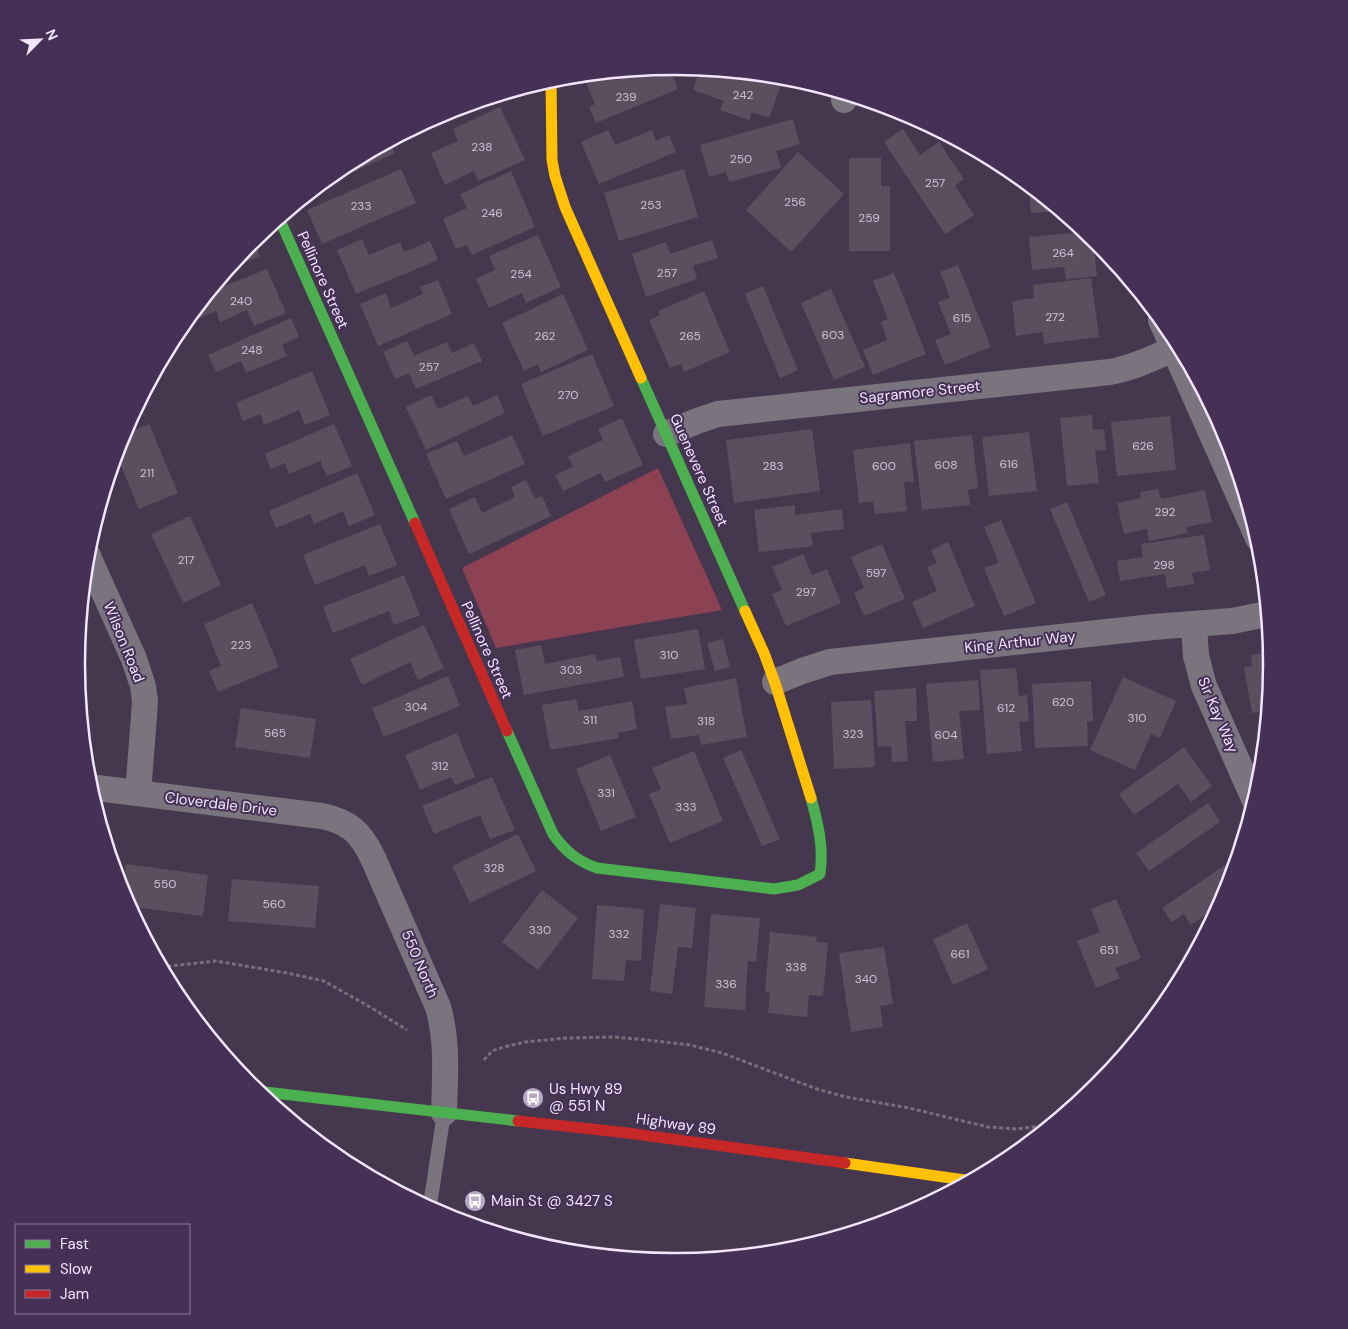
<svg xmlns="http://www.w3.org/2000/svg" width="1348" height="1329" viewBox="0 0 1348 1329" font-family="'DM Sans',sans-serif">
<rect width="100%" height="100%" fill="#45384e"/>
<!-- green -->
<path fill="#8c4253" d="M658,468L722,610L496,648L462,568Z"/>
<!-- building -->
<path fill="#5b4f5f" d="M652,68L655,77L670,70L678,89L596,123L589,107L595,104L583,75L611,72L614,81L641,70Z
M700,69L784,77L769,118L752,112L749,120L720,110L724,101L693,90Z
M500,107L525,160L478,181L474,171L445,185L431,153L458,141L453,129Z
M793,119L800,144L776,151L781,168L729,182L726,172L709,177L700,145Z
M903,129L920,155L939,142L964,179L955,186L974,215L945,234L884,142Z
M608,130L615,145L652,130L656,141L669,135L676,152L599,184L581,142Z
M389,142L395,153L316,189L342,167Z
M798,152L844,194L791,252L746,210Z
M849,158H881V186H890V251H849Z
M401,169L416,203L322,244L307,210Z
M684,169L698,217L619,241L604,193Z
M511,171L535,227L472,255L467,245L456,249L443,219L467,208L460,194Z
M1029,186L1049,202L1060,211L1031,213Z
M1085,232L1093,238L1097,276L1066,279L1064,267L1032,270L1029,237Z
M538,235L561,287L526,303L522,293L489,308L476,279L495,270L489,256Z
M362,239L369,255L400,242L404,252L430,241L438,260L356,294L337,250Z
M253,240L260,256L227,270L251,241Z
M712,240L718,258L693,266L697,279L646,297L632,254L666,242L670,254Z
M958,265L991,347L945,365L935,340L951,334L938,302L950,298L940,272Z
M267,269L286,313L254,326L247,310L220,322L216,311L197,319L194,311L210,292Z
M894,273L926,354L873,375L863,350L887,340L881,322L888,319L873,281Z
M1091,278L1099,337L1044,344L1043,332L1016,336L1012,301L1034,298L1033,285Z
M438,280L452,314L378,346L360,304L386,293L391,308L423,294L420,287Z
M763,286L798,370L780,378L745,294Z
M831,289L865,367L834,380L801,303Z
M704,291L730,352L684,372L681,364L670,368L649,320L660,315L658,311Z
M563,294L588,350L541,372L538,364L524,371L502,323Z
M291,318L299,337L282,345L287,356L246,373L241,361L216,372L208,355Z
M407,341L414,356L447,342L452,353L474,343L482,361L416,389L409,373L395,379L383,352Z
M592,354L614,406L543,436L521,384Z
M312,371L330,415L305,425L299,410L264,425L260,414L243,421L236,403Z
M431,395L438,409L468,396L473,406L497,395L505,413L426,450L406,407Z
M1092,415L1093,430L1104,429L1106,450L1095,451L1099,483L1067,486L1060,418Z
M1170,416L1176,470L1117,476L1111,422Z
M622,418L643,465L605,482L601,473L563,491L555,475L573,467L568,456L603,440L598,429Z
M149,424L178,493L139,509L116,454L121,436Z
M334,424L352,466L327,476L320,461L289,474L285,463L271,469L265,454Z
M812,429L820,491L734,503L726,440Z
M1029,432L1037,491L989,496L982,437Z
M512,435L525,464L446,499L426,454L457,441L464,456Z
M972,435L978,488L968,490L970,505L922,510L914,441Z
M910,443L914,482H904L907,511L875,514L873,501L859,503L853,450Z
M357,473L375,515L349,526L343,511L314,524L310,514L276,528L269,511Z
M526,480L535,499L542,496L551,516L469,554L449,509L475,497L482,513L515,497L511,487Z
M1158,489L1161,499L1205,490L1212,522L1186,527L1188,533L1149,541L1147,529L1124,534L1117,503L1141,498L1140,492Z
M1067,502L1106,595L1089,602L1050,509Z
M795,505V515L842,509L844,529L811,533L813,546L759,552L754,510Z
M190,516L221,585L183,603L151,534Z
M1001,520L1036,603L1004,616L984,568L999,563L984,527Z
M380,524L397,565L369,576L365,565L315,585L303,555Z
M1204,535L1210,570L1192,573L1194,584L1167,588L1165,574L1120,581L1117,561L1143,557L1141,544Z
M948,542L975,606L923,628L912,602L937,591L927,567L937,563L931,550Z
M882,544L905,599L864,616L854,593L864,588L851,557Z
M803,554L812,575L827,569L841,603L786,626L772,594L782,590L772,567Z
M404,575L420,615L394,625L389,611L333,633L323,607Z
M252,603L279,667L218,692L209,671L221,666L204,624Z
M424,625L444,668L418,680L410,662L362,685L350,659Z
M698,629L705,669L641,679L634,640Z
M723,639L730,667L715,671L707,643Z
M541,645L545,664L595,654L597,661L620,657L624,677L524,695L515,650Z
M1271,652L1272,665L1268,710L1252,713L1244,667L1252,666L1251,655Z
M1016,668L1019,696L1027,695L1029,721L1019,722L1022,751L987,754L980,670Z
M448,676L460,706L384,737L372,708Z
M1123,677L1176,701L1160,738L1151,734L1135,770L1090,750Z
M736,678L747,737L701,745L699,735L671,739L665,707L687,704L684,688Z
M978,680L980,710L959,711L964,759L933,762L926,684Z
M1091,681L1093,721L1087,722L1088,746L1035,748L1032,684Z
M916,688L917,721H905L908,761L892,762L891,746L878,747L874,691Z
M576,699L579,711L632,701L637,729L618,733L619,738L550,750L542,705Z
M871,700L875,767L834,769L831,702Z
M241,708L316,719L310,758L235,747Z
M457,733L475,777L455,785L451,777L420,790L405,755Z
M1184,747L1212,786L1191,802L1178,784L1134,815L1119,794Z
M741,750L780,839L762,846L723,758Z
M694,751L723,821L670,843L649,794L661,789L652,768Z
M610,755L636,817L601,831L576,769Z
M492,777L515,830L490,839L480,815L434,834L422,806Z
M1208,803L1220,822L1149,871L1136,853Z
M518,834L536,871L470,903L452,866Z
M1237,857V858L1227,894L1221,905L1191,925L1184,914L1172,922L1162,908Z
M126,864L208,875L203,916L128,906L121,894Z
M232,879L319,886L315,928L228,921Z
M542,890L578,918L538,970L502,942Z
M1116,899L1141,958L1115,968L1120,978L1096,988L1077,941L1100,932L1091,909Z
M660,904L696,908L692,948L678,947L672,994L650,991Z
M597,905L644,909L641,961L626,960L624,981L592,979Z
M711,914L760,918L756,962L748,961L745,1010L704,1007Z
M967,923L988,969L953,985L933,940Z
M770,932L817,937L816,942L828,943L823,996L809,995L807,1017L768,1013L770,992H765Z
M884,947L893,1004L880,1006L883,1027L851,1032L839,953Z"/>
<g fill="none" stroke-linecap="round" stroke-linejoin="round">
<!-- path -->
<path stroke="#756f7a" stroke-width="3" stroke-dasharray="4 2.5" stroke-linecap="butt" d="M161,967L216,961L287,973L324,981L370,1007L407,1030
M484,1060L492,1051L504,1047L525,1042L567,1038L614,1037L647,1040L690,1045L722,1053L817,1089L846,1097L909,1108L988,1127L1017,1129L1051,1125"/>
<!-- lane -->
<path stroke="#79747d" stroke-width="14" d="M431,1210L430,1205L444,1113"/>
<!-- street -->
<path stroke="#79747d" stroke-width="26" d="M844,100V94
M1161,320L1258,538
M666,434L697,421L718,414L1110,372C1132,368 1153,358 1174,349
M87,554L134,659L143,686L145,701L144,716L138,793
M1194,625L1196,656L1204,686L1255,801
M775,682L802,671L830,662L1153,627L1232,621L1267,614
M89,787L322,816C350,822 361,833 373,858L438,1007C448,1041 445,1077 444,1113"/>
<!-- fast -->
<path stroke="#4caf50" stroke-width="11" d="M279,218L415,523
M641,378L745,611
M507,731L553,834C565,851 577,861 597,868L774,889L798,885L820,874C824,847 818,824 811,798
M256,1091L518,1121"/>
<!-- slow -->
<path stroke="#ffc107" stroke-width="11" d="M551,80L552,160L555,176L565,207L641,378
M745,611L764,653L775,683L811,798
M845,1163L972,1181"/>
<!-- jam -->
<path stroke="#c62828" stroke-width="11" d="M415,523L507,731
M518,1121L628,1133L845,1163"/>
</g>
<!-- icons -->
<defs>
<g id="bus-disc" transform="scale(1.125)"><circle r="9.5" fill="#b5a8c0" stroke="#463056"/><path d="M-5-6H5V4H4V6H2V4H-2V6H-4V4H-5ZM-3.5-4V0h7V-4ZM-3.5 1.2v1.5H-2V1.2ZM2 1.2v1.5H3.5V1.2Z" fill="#fff"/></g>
</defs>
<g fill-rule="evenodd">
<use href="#bus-disc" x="533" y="1098"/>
<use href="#bus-disc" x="475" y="1201"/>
</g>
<g text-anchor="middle" stroke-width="4" stroke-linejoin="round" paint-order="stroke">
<!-- number labels -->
<g font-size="12" fill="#ccc0d6">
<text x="743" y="99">242</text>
<text x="626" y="101">239</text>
<text x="482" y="151">238</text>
<text x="741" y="163">250</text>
<text x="935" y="187">257</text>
<text x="795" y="206">256</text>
<text x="651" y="209">253</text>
<text x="361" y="210">233</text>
<text x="492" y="217">246</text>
<text x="869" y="222">259</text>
<text x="1063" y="257">264</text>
<text x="667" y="277">257</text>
<text x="521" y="278">254</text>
<text x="241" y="305">240</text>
<text x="1055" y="321">272</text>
<text x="962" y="322">615</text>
<text x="833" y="339">603</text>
<text x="545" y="340">262</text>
<text x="690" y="340">265</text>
<text x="252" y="354">248</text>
<text x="429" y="371">257</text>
<text x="568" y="399">270</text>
<text x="1143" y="450">626</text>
<text x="1009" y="468">616</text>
<text x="946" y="469">608</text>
<text x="773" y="470">283</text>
<text x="884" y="470">600</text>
<text x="147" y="477">211</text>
<text x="1165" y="516">292</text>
<text x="186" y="564">217</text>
<text x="1164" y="569">298</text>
<text x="876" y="577">597</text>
<text x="806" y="596">297</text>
<text x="241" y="649">223</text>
<text x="669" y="659">310</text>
<text x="571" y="674">303</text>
<text x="1063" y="706">620</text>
<text x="416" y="711">304</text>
<text x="1006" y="712">612</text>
<text x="1137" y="722">310</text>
<text x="590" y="724">311</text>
<text x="706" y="725">318</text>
<text x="275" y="737">565</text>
<text x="853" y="738">323</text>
<text x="946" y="739">604</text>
<text x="440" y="770">312</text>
<text x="606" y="797">331</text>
<text x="686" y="811">333</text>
<text x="494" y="872">328</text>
<text x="165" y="888">550</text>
<text x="274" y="908">560</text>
<text x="540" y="934">330</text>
<text x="619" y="938">332</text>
<text x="1109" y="954">651</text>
<text x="960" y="958">661</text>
<text x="796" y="971">338</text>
<text x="866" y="983">340</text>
<text x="726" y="988">336</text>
</g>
<!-- street labels -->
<g font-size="15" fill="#f2e5fd" stroke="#463056">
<text transform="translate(323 280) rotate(66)" y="5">Pellinore Street</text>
<text transform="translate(920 392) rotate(-6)" y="5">Sagramore Street</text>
<text transform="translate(699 470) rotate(66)" y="5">Guenevere Street</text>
<text transform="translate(124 642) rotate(68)" y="5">Wilson Road</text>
<text transform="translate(1020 642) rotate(-6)" y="5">King Arthur Way</text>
<text transform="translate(487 650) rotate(66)" y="5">Pellinore Street</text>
<text transform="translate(1218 715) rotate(67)" y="5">Sir Kay Way</text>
<text transform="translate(221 804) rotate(7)" y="5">Cloverdale Drive</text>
<text transform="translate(420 964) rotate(67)" y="5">550 North</text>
<text transform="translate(676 1124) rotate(8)" y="5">Highway 89</text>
</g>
<!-- poi labels -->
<g font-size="15" fill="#f2e5fd" stroke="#463056" text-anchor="start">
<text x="549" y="1094">Us Hwy 89<tspan x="549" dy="17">@ 551 N</tspan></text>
<text x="491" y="1206">Main St @ 3427 S</text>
</g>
</g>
<!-- crop -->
<path d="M0 0H1348V1329H0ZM85 664a589 589 0 1 1 1178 0a589 589 0 1 1-1178 0Z" fill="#463056" fill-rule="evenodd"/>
<path fill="none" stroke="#f2e5fd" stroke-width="2.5" d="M85 664a589 589 0 1 1 1178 0a589 589 0 1 1-1178 0Z"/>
<!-- legend -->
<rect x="15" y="1224" width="175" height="90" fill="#463056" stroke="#8b7899"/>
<rect x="25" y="1240" width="25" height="8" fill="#4caf50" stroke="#8b7899"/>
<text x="60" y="1249" font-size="15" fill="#f2e5fd">Fast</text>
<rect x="25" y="1265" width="25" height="8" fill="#ffc107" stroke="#8b7899"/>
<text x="60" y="1274" font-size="15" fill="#f2e5fd">Slow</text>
<rect x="25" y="1290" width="25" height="8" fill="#c62828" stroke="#8b7899"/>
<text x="60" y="1299" font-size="15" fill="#f2e5fd">Jam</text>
<!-- north arrow -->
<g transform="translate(40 40) rotate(66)" stroke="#463056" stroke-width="4" paint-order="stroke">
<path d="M0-4L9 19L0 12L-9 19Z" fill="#f2e5fd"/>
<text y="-8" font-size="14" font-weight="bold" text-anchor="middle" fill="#f2e5fd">N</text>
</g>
</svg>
